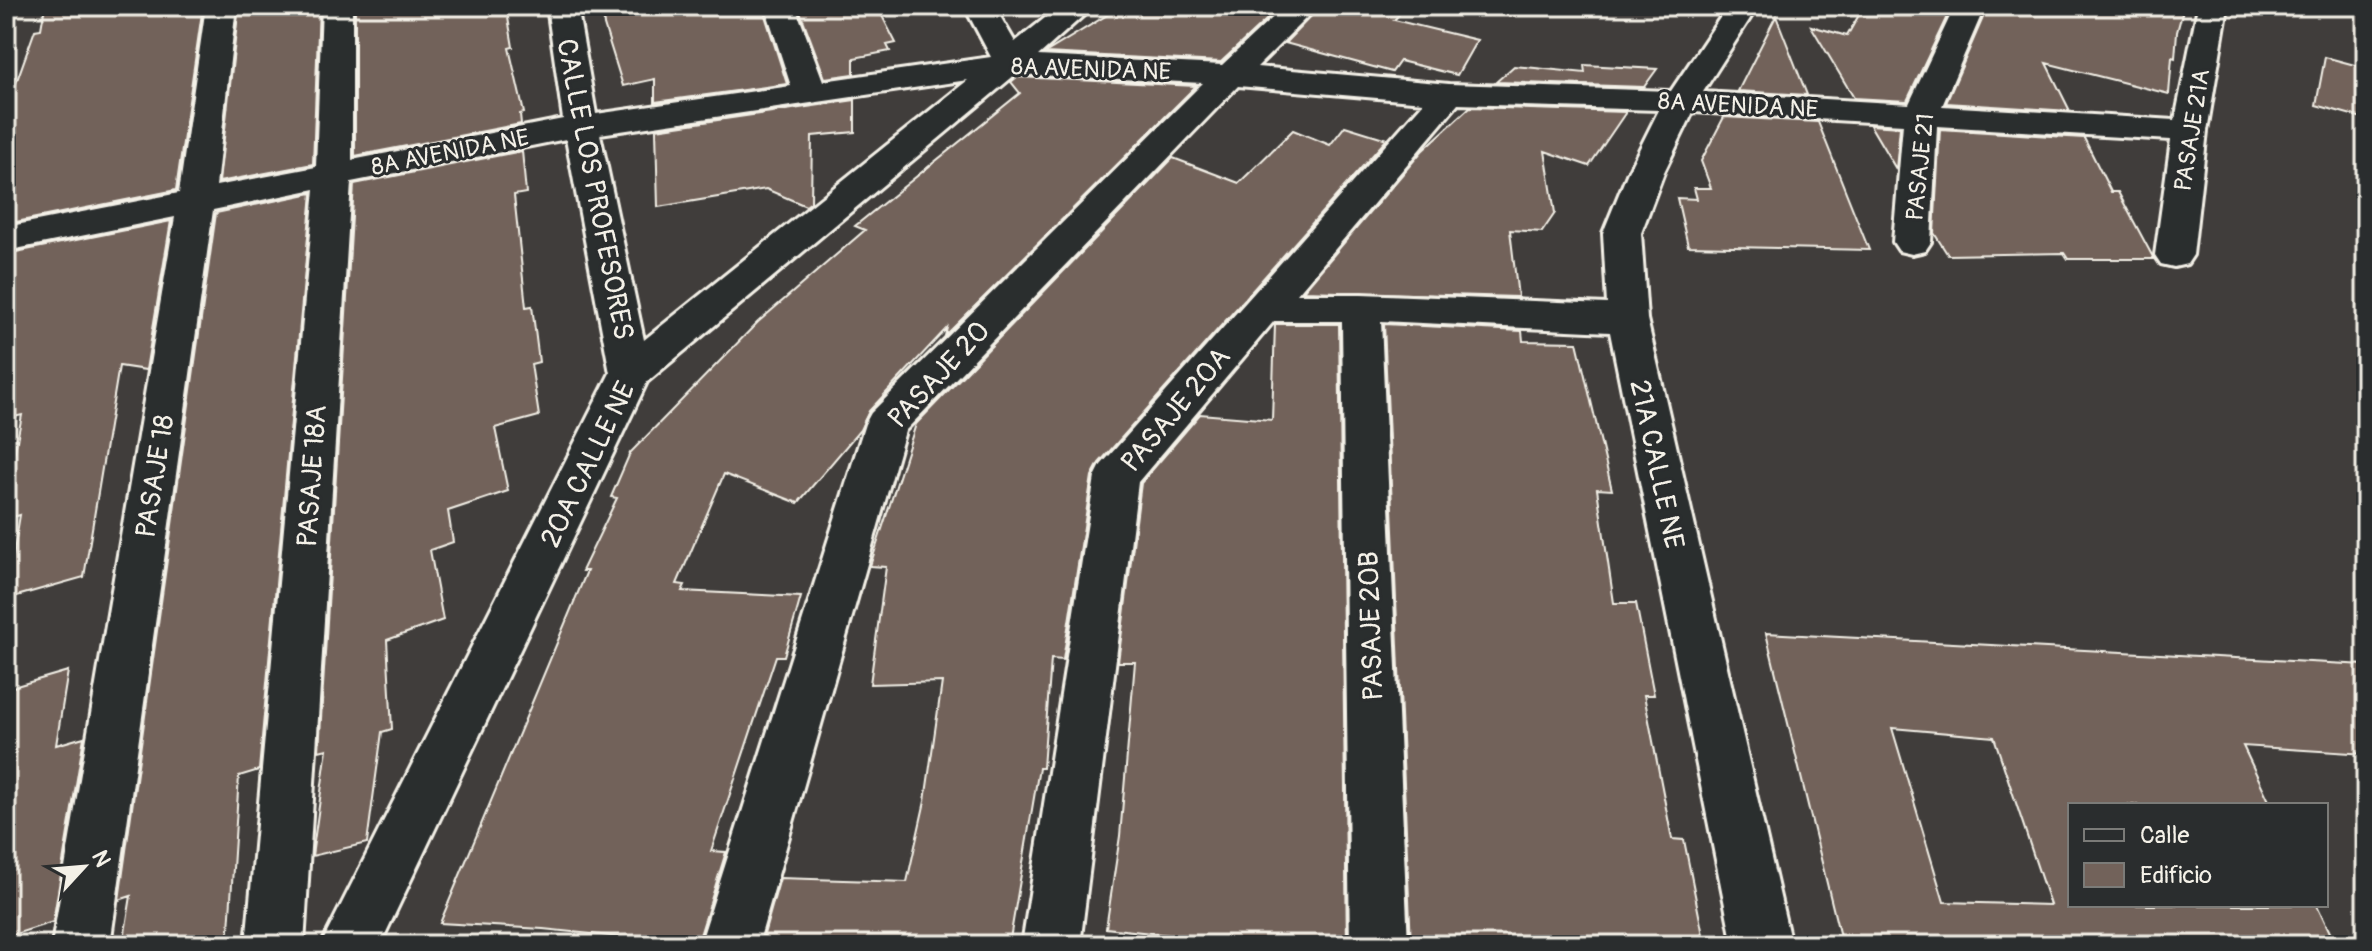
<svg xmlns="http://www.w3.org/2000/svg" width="2372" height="951" viewBox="0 0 2372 951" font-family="Pangolin,sans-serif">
<rect width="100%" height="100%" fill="#403d3b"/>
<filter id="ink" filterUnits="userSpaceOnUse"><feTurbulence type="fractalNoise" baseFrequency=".0125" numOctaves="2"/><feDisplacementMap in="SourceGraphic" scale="16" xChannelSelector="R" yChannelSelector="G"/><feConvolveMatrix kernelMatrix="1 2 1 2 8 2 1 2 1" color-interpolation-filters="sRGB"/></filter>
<g filter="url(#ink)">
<!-- building -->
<path fill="#72625a" stroke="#f4f1e8" stroke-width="2" fill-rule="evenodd" d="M45,6H203L176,190L6,224V111L35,30L41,29Z
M239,6H319L313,164L219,182Z
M355,6H506L513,47L509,48L524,113L520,114L521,124L355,156Z
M602,6H762L787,84L655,102V79L623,86L604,25Z
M798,6H877L896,43L887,45L890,51L854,58V74L825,78Z
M1122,6H1281L1221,62L1045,53Z
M1321,6H1407L1394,20L1477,40L1457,75L1400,61L1392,72L1285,43Z
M1864,6H1952L1907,101L1854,98L1811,26L1847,36Z
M1988,6H2184L2177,32L2175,58L2172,57L2169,94L2046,63L2070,111L1946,103Z
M1776,16L1807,95L1738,91Z
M2325,57L2366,68V119L2316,105Z
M1584,65L1657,69L1644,87L1496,82L1514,66L1585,73Z
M1017,77L1196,86L945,336L947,328L869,411L860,430L798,503L724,474L677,584L685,585L682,591L801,597L784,656H776L711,851L726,852L697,945L543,929L440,923L587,571H582L617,498L611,497L630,453L758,322L865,230L855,226L1020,93L1011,82Z
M855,100V132L812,136L811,202L806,206L766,189L658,207L656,129Z
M1470,107L1626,112L1589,166L1545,151L1555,213L1542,232L1510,230L1518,297L1303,291L1422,151Z
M1724,117L1818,122L1869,250L1688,246L1677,198L1697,199L1694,188H1711L1701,161Z
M1870,125L1900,127L1896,169Z
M1345,126L1387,139L1099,463L1092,476L1063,660L1051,659L1043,768H1039L1009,945H761L780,878L907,882L925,801L942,682L870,684L886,567L870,566L916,424L1173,158L1239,183L1293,130L1330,145Z
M1940,129L2084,138L2111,192H2118L2154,259H2068L2064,253L1948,255L1934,233Z
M522,151L526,193L514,195L526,307L532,306L539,362L531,364L539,416L495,428L508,491L448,511L453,542L430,550L443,620L387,640L392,729L382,732L367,843L312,856L327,749L319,751L354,184Z
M312,193L259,770L239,776L228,945H123L131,896L119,900L216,213Z
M171,221L146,370L119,366L84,577L6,599L20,515L6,519V496L22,415L6,419V254Z
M1275,324H1339L1347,945H1223V941L1106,928L1120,836L1135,662H1118L1141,483L1200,414L1272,420Z
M1384,324L1522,331L1523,341L1577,342L1612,490L1597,489L1614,603H1636L1654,695H1644L1672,839L1684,840L1705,945H1411Z
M1766,633L2366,665V754L2243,746L2271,805H2070V905H2317L2336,945H1842ZM1892,728L1994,737L2050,905L1944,902Z
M68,671L56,745L84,737L53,922L6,937V689Z"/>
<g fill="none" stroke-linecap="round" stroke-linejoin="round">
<!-- minor casing -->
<g stroke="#f4f1e8" stroke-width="6">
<path id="minor" d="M206,6H236L216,186L316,167L322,6H352V160L563,119L547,6H577L596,114L791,86L765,6H795L823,81L991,57L964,6H994L1015,42L1060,6H1094L1038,56L1222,65L1285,6H1318L1257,67L1449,84L1671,91L1728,6H1758L1703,92L1909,104L1955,6H1985L1942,106L2175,120L2198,6H2228L2207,131L2193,255L2187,264L2174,267L2161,264L2155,255L2171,140L1937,126L1931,242L1925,251L1912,254L1899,251L1893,242L1903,124L1693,112L1664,172L1641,233L1647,319L1791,945H1733L1610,332L1381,321L1408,945H1350L1342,321H1274L1138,482L1080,945H1022L1095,477L1101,465L1424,102L1238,86L905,431L758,945H700L865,424L871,413L1203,83L1016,74L647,382L380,945H321L610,373L566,139L351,182L304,945H246L315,189L213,210L110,945H52L175,217L6,251V227L179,193ZM968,80L644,340L600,134ZM1458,104L1659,110L1628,172L1603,233L1607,304L1361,294H1297Z"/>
</g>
<!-- minor -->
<use href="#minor" fill="#2a2d2e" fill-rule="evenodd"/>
</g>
</g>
<g text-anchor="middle" stroke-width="6" stroke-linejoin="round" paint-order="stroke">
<!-- far-street labels -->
<g font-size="24" fill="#f4f1e8" stroke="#2a2d2e">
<text transform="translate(1091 69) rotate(2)" y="8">8A AVENIDA NE</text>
<text transform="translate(1738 105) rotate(3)" y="8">8A AVENIDA NE</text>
<text transform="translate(2192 130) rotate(-81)" y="8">PASAJE 21A</text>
<text transform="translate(450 152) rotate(-11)" y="8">8A AVENIDA NE</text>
<text transform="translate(1920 167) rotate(-84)" y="8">PASAJE 21</text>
</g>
<!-- street labels -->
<g font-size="28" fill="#f4f1e8" stroke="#2a2d2e">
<text transform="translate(596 189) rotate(79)" y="10">CALLE LOS PROFESORES</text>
<text transform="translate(938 374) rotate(-47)" y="10">PASAJE 20</text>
<text transform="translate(1175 409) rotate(-50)" y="10">PASAJE 20A</text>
<text transform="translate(587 464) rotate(-64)" y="10">20A CALLE NE</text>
<text transform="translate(1658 464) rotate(78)" y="10">21A CALLE NE</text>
<text transform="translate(154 476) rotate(-81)" y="10">PASAJE 18</text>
<text transform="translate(311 476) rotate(-86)" y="10">PASAJE 18A</text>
<text transform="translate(1370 626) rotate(-92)" y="10">PASAJE 20B</text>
</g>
</g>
<!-- margin -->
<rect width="2372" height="951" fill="none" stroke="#2a2d2e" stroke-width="32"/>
<rect x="16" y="16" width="2340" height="919" fill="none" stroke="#f4f1e8" stroke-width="3" filter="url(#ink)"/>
<!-- legend -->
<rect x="2068" y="803" width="260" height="104" fill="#2a2d2e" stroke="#7b7b78" stroke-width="2"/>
<rect x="2084" y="829" width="40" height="12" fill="#2a2d2e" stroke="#7b7b78" stroke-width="2"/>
<text x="2140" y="843" font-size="24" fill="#f4f1e8">Calle</text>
<rect x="2084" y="863" width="40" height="24" fill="#72625a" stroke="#7b7b78" stroke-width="2"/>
<text x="2140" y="883" font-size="24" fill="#f4f1e8">Edificio</text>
<!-- north arrow -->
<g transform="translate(84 867) rotate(64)" stroke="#2a2d2e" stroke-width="6" paint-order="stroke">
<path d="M0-6L14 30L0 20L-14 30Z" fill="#f4f1e8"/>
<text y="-12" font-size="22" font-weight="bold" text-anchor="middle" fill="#f4f1e8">N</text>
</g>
</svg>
